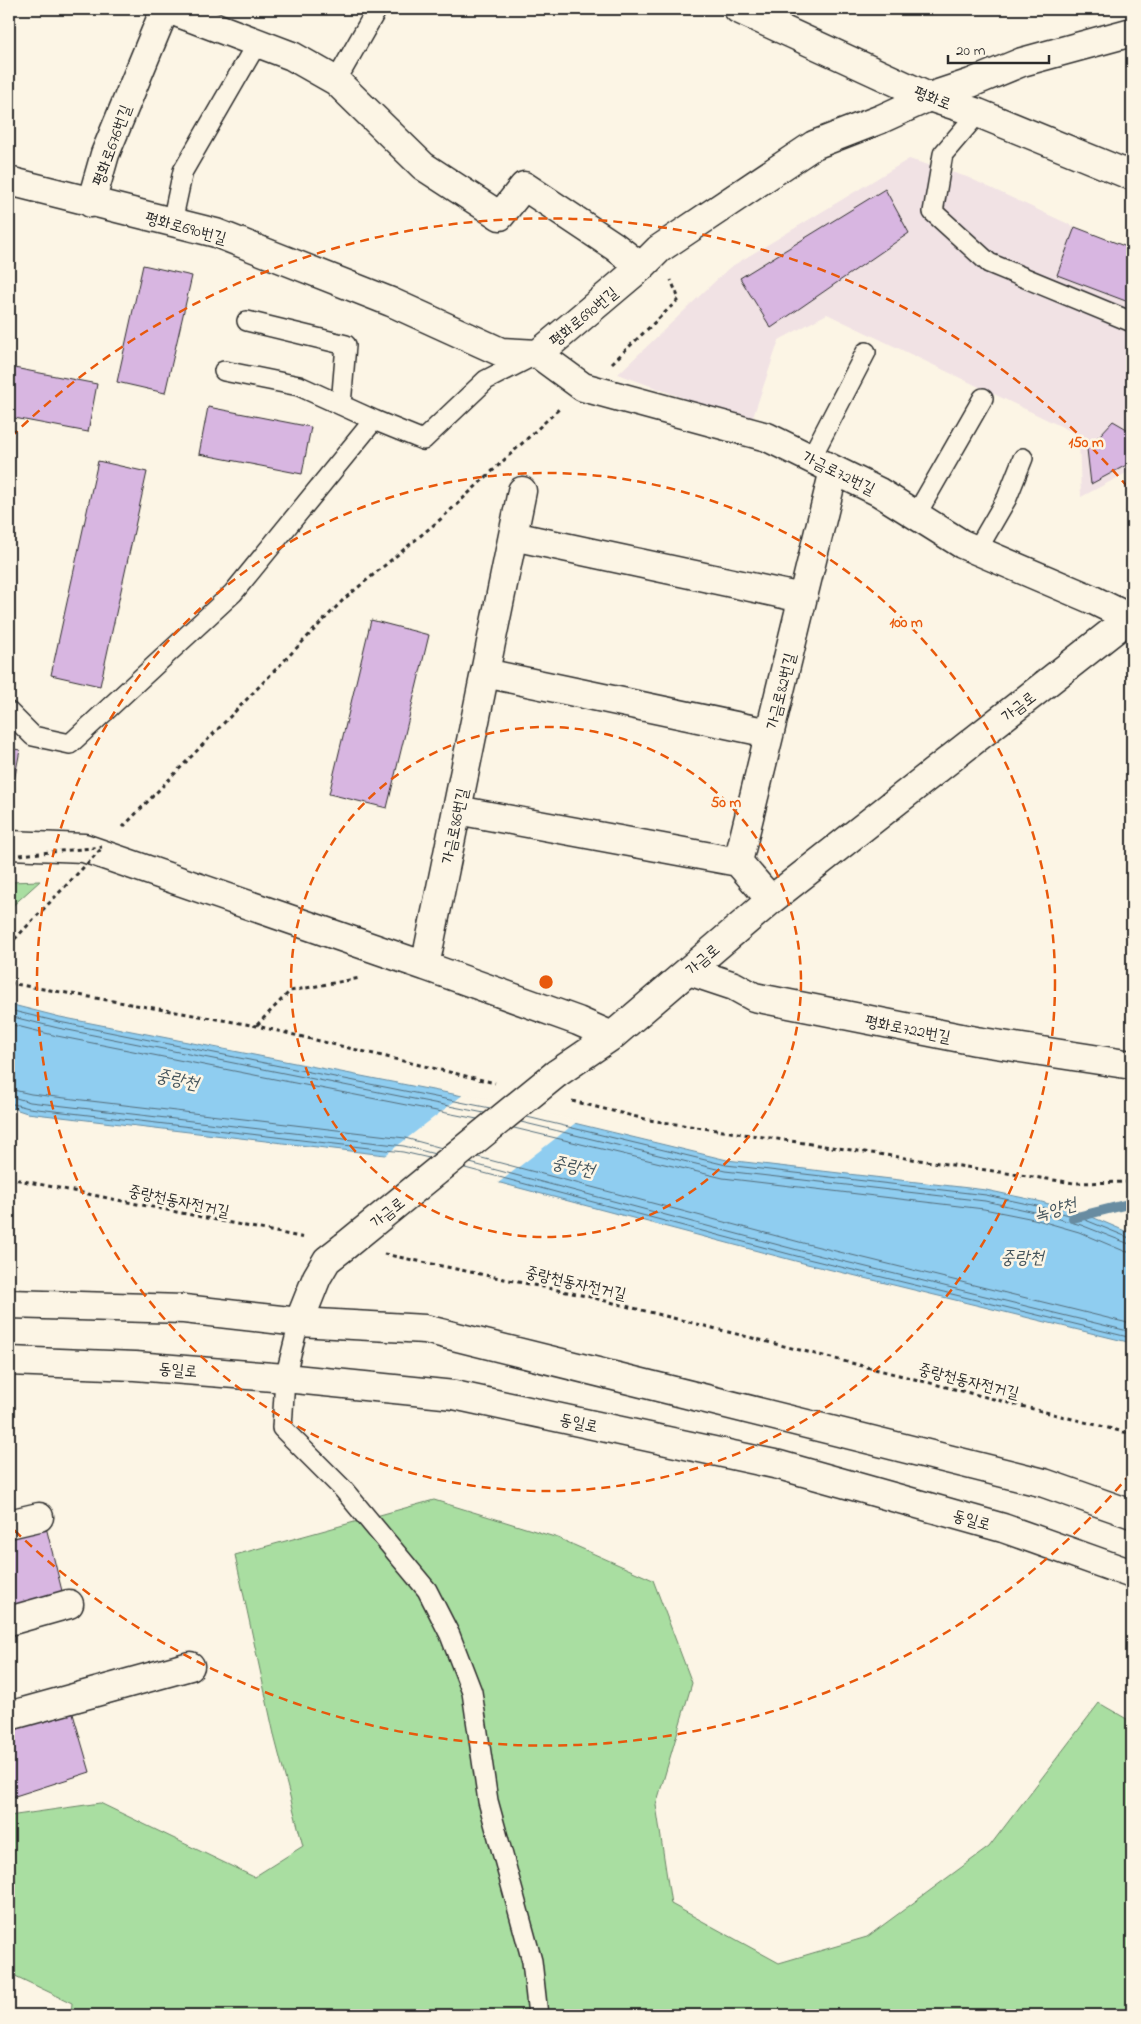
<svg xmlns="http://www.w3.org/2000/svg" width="1141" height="2024" viewBox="0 0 1141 2024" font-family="'Indie Flower','Poor Story',sans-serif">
<rect width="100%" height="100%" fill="#fcf5e5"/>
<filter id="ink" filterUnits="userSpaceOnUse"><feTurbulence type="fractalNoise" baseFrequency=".02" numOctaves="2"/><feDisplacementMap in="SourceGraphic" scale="10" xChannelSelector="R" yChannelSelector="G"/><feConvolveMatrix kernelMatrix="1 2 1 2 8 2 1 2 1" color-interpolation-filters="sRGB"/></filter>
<g filter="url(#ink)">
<!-- built -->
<path fill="#f1e2e4" d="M909,159L967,177L1075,227L1132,249V470L1081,497L1079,435L827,314L779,340L751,423L618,374L729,268Z"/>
<!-- green -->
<path fill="#a9dea1" stroke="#6a8466" d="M40,881L9,909V882Z
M434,1500L558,1538L653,1580L692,1683L656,1805L671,1904L779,1963L867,1937L989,1847L1099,1703L1132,1722V2015H71L72,2003L9,1973V1816L100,1803L254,1877L303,1846L275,1739L235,1555Z"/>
<!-- water -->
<path fill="#8fcdf0" stroke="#678ca1" d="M9,1004L60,1017L458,1095L727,1160L986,1190L1038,1201L1085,1214L1132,1234V1343L803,1263L402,1157L27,1113L9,1107Z"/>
<!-- pier -->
<path fill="#fcf5e5" d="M464,1094L578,1121L497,1184L402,1159L383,1157Z"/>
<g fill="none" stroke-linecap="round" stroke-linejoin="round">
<!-- shore -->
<path stroke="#536c7a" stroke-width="1" d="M9,1010L59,1022L490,1108
M9,1016L58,1028L484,1113
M9,1024L57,1036L477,1119
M9,1089L31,1094L405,1138L442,1148
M9,1096L30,1102L404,1146L435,1154
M9,1103L29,1108L403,1152L429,1158
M527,1117L726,1165L986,1195L1037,1206L1083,1219L1132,1239
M521,1122L725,1171L985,1201L1035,1212L1081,1225L1132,1245
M514,1128L723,1178L984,1209L1034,1219L1079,1232L1124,1251L1132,1253
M478,1157L807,1244L1132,1324
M470,1163L805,1252L1132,1332
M465,1168L804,1258L1132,1338"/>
<!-- stream -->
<path stroke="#678ca1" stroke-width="10" d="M1073,1218L1132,1203"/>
</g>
<!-- building -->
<path fill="#d8b6e1" stroke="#2b2b2b" d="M885,189L909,233L771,328L740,278Z
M1075,227L1132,249V300L1131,303L1057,275Z
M143,265L192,276L165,393L117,382Z
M9,367L97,384L88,432L9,417Z
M208,407L311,427L302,474L199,454Z
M1113,421L1132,432V462L1091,484L1087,449Z
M98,461L147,472L100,686L51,675Z
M371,620L429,635L387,808L329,794Z
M9,748L20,750L11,797H9Z
M45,1523L62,1591L9,1609V1530Z
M71,1707L90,1772L9,1798V1723Z"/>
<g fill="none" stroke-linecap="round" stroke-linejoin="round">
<!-- service casing -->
<g stroke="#2b2b2b" stroke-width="22">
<path id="service" d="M336,81L377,9
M978,113L943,154L933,212L989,263L1132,322
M172,222L183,171L257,43
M247,321L346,345L341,405
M374,420L423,440L486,380L535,355
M811,458L866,352
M916,515L983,398
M977,550L1007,498L1023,458
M9,712L33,736L70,744L233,593L374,420L299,386L224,371
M299,1322L285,1378L282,1428L343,1489L427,1590L450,1635L472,1692L488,1801L532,1961L538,2015"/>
</g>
<!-- minor casing -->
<g stroke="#2b2b2b" stroke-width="31">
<path id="minor" d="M168,9L292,56L336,81L423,166L500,216L524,186L614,246L641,267
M9,181L216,233L391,302L501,352L538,354L641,267L659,249L814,145L881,119L929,97L971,83L1022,62L1132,32
M91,203L105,154L165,9
M538,354L583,387L767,437L879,492L962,544L1091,599L1132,619
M522,491L425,966L578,1021L612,1036
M513,536L802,598
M485,673L769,733
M457,810L738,862
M9,845L84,848L425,966
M771,900L738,862L834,470
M689,971L734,986L754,997L976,1041L1132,1065
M556,1074L612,1036L771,900L1132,616
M299,1322L317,1277L327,1260L345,1246
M9,1524L39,1517
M9,1621L69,1604
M9,1716L190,1666"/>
</g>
<!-- tertiary casing -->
<g stroke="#2b2b2b" stroke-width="31">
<path id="tertiary" d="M9,1304L184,1309L299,1322L425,1329L1044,1483L1132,1514
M9,1361L135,1366L285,1378L454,1395L779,1465L1003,1528L1132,1574"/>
</g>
<!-- secondary casing -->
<g stroke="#2b2b2b" stroke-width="31">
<path id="secondary" d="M738,9L929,97L978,113L1132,176"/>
</g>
<!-- path -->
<path stroke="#2b2b2b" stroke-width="3" stroke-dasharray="4 4" stroke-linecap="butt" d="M612,363L679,299L671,280
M123,827L344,599L442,518L560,408
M9,983L257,1026L495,1083
M257,1025L290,991L360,978
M572,1101L649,1120L1074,1183L1132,1182
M9,1178L305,1238
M384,1254L586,1296L1132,1434"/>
<!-- service -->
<use href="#service" stroke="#fcf5e5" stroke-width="19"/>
<!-- minor -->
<use href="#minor" stroke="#fcf5e5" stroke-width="28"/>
<!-- tertiary -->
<use href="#tertiary" stroke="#fcf5e5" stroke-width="28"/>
<!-- secondary -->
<use href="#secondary" stroke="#fcf5e5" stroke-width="28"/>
<!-- minor-bridge casing -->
<g stroke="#2b2b2b" stroke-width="31" stroke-linecap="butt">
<path id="minor-bridge" d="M345,1246L556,1074"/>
</g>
<!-- path-bridge -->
<path stroke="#2b2b2b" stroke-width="3" stroke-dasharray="4 4" stroke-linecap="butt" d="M20,855L102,847
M9,945L103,847"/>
<!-- minor-bridge -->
<use href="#minor-bridge" stroke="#fcf5e5" stroke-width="28"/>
</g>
</g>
<!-- distance rings -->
<g fill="none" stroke="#e8590c" stroke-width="2.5" stroke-dasharray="9 6">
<circle cx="546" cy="982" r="255"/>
<circle cx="546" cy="982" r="509"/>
<path d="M1131 1473A764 764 0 0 1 11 1527M11 437A764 764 0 0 1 1131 491"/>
</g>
<g text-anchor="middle" stroke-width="5" stroke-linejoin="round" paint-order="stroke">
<!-- street labels -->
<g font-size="16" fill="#2b2b2b" stroke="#fcf5e5">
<text transform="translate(933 97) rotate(21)" y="6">평화로</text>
<text transform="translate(111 145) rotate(-70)" y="6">평화로676번길</text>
<text transform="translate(186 227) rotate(15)" y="6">평화로690번길</text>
<text transform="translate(583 316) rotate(-40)" y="6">평화로690번길</text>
<text transform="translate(839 472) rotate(26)" y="6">가금로72번길</text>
<text transform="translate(780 691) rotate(-76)" y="6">가금로82번길</text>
<text transform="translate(1018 706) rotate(-38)" y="6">가금로</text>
<text transform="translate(454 826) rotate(-78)" y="6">가금로86번길</text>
<text transform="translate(702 959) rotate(-41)" y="6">가금로</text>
<text transform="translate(908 1028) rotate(11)" y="6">평화로722번길</text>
<text transform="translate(179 1200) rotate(12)" y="6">중랑천동자전거길</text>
<text transform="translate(387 1212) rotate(-39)" y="6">가금로</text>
<text transform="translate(576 1282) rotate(13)" y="6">중랑천동자전거길</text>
<text transform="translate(178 1369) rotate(5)" y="6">동일로</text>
<text transform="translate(969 1380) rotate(14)" y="6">중랑천동자전거길</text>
<text transform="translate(579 1422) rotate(12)" y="6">동일로</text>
<text transform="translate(972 1519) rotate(16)" y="6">동일로</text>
</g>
<!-- water labels -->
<g font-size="18" font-style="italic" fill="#44545c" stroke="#fcf5e5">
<text transform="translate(177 1079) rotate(12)" y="6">중랑천</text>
<text transform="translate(573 1166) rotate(12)" y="6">중랑천</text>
<text transform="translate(1055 1209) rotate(-16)" y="6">녹양천</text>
<text x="1022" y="1263">중랑천</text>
</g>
</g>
<circle cx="546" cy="982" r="8" fill="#e8590c" stroke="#fcf5e5" stroke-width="2.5"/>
<g font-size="15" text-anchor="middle" font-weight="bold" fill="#e8590c" stroke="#fcf5e5" stroke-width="5" stroke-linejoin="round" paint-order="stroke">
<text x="1086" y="447">150 m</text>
<text x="906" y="627">100 m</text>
<text x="726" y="807">50 m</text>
</g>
<!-- margin -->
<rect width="1141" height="2024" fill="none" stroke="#fcf5e5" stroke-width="30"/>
<rect x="15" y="15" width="1111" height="1994" fill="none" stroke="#2b2b2b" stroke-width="2" filter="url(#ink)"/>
<!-- scale -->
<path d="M948 55v8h101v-8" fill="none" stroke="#2b2b2b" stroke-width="2.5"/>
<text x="956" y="55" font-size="15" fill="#2b2b2b" stroke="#fcf5e5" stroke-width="4" paint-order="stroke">20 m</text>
</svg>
